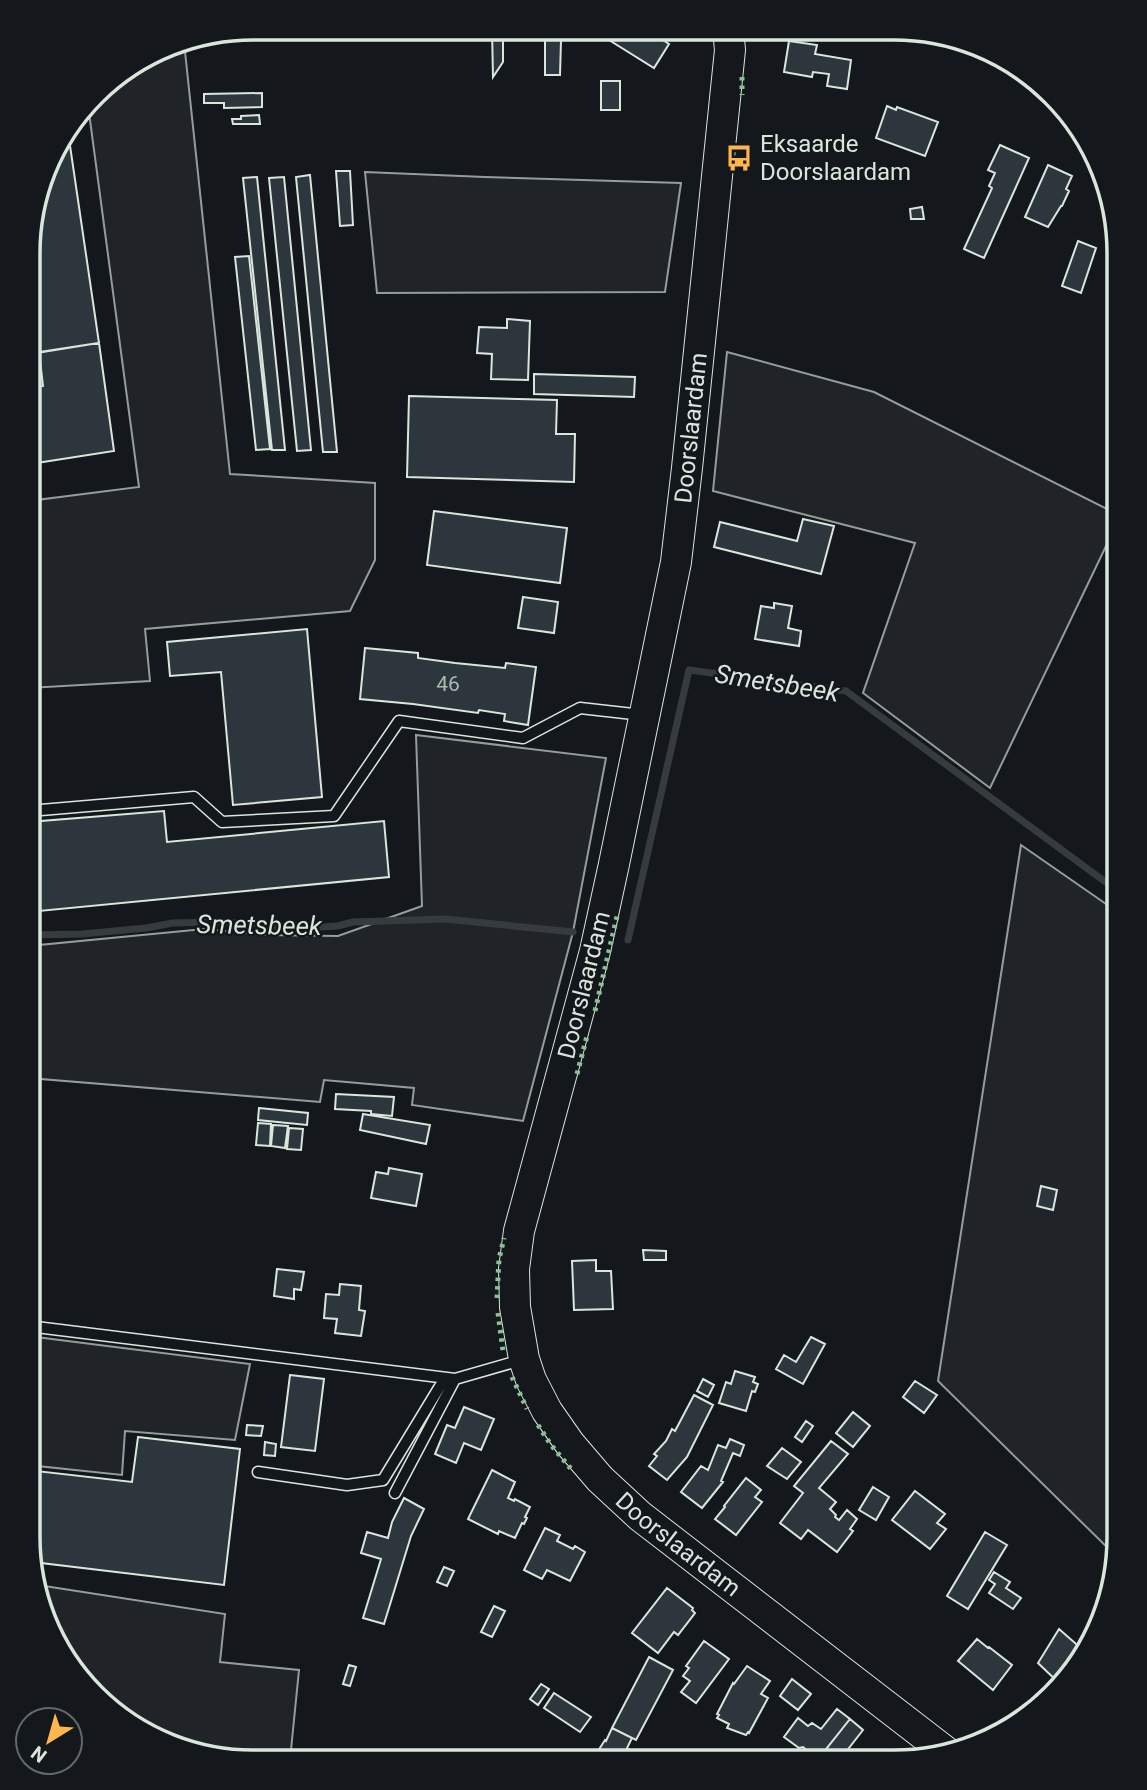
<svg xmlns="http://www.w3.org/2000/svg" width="1147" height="1790" viewBox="0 0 1147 1790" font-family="Roboto,sans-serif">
<rect width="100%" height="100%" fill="#14181c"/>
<!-- green -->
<path fill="#202428" stroke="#939e99" stroke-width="2" d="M184,42L230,474L375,483V560L350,611L145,629L150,681L29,688V501L139,487L88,105L105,84L168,45Z
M365,172L485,177L681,183L665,292L377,293Z
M727,352L874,392L1119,515V519L990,788L863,693L915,543L713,491Z
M416,735L606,758L573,932L523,1121L412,1105L414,1088L324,1080L320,1102L29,1078V946L204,929L265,935L338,936L422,906Z
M1021,845L1119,913L1118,1552L1117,1557L938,1381Z
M28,1336L250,1364L235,1440L125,1431L122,1475L28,1465Z
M38,1585L225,1614L220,1662L299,1670L290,1760H225L117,1716L45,1623Z"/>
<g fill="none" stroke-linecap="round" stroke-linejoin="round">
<!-- stream -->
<path stroke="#363b3e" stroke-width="7" d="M29,935L82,934L146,928L173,923L221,922L261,924L291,929L338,926L353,922L445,919L573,932
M628,940L689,670L846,691L1119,892"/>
</g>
<!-- building -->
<path fill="#2c363c" stroke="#d8e6dc" stroke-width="2" d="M492,29L503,30V62L493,77Z
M616,29H646L669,44L654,68L609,40Z
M545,40H561L560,75H545Z
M789,41L817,45L815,54L851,60L847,89L827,86L829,74L813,72L812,77L784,72Z
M601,81H620V110H601Z
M262,93V107L224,108V103H204V94Z
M887,106L896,110L897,107L938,122L925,156L876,138Z
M259,115L260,124H233L232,119H241V116Z
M68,132L99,343L30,354V225L51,153Z
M1000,145L1029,158L984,258L964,249L992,188L989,186L995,173L988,170Z
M1048,165L1072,176L1066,189L1069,191L1062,206H1061L1048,227L1025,217Z
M336,171H350L353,225L340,226Z
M310,175L337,452H323L296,177Z
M257,177L285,450H272L243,178Z
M284,177L311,450L297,451L269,178Z
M922,207L924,219H911L910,209Z
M1078,241L1096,248L1081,293L1062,286Z
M249,256L270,449L256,450L235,257Z
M507,319L530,321L528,380L491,379L492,354L477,353L479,327L507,328Z
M99,343L114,451L30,464V388L43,386L39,352Z
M534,374L635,377L634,397L534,394Z
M409,396L557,400L556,434H575L574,482L407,477Z
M434,511L567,528L560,583L427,565Z
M803,519L834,526L821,574L714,547L720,522L797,541Z
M523,597L558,602L554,633L518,628Z
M774,603L792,606L788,628L801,631L799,646L755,639L761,606L774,608Z
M307,629L322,797L233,805L221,672L170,676L167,642Z
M365,648L418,653V658L455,663L505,668L506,663L536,667L528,725L504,721L505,714L479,710L478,713L413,704L360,699Z
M164,811L167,842L384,821L389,877L29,912V822Z
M336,1094L394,1097L392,1116L371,1114V1111L335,1109Z
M259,1108L308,1113L307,1125L258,1120Z
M363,1114L430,1125L426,1144L360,1130Z
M258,1123L271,1124L270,1146L256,1145Z
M273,1125L288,1126L285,1148L271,1146Z
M289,1128L303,1129L301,1150L287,1149Z
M389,1168L422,1174L416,1206L371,1198L376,1172L388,1174Z
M1041,1186L1057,1190L1053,1210L1037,1206Z
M643,1250L666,1251V1260H644Z
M596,1260V1271H611L613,1309L574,1310L572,1261Z
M277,1269L304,1272L301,1290L294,1289V1299L274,1296Z
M340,1284L361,1286L359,1310L365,1311L361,1336L335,1333L337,1319L324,1318L326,1294L339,1295Z
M811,1337L825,1344L803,1384L776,1369L784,1355L796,1362Z
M735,1371L755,1377L753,1382L758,1384L755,1392L752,1391L746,1411L719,1403L726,1382L731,1384Z
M290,1375L324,1379L315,1451L281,1447Z
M703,1379L714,1385L708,1397L697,1391Z
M915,1381L937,1395L924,1413L903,1397Z
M694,1395L713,1405L687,1457L667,1480L649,1466L657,1456L654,1454L666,1441L672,1429L675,1431Z
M464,1407L494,1419L481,1450L464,1443L456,1463L435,1454L447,1425L455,1428Z
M853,1412L870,1426L853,1447L836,1433Z
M806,1421L813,1426L802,1442L795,1437Z
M247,1425L263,1426L261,1436L246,1435Z
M138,1437L240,1449L224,1585L33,1562L28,1536V1470L132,1482Z
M730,1439L744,1445L740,1456L733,1453L721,1481L723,1482L702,1508L681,1492L701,1466L708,1470L718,1445L726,1448Z
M831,1441L848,1454L819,1488L836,1502L830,1509L836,1515L835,1517L839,1520L847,1510L857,1519L850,1529L853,1531L837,1552L808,1530L801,1539L780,1523L803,1493L794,1486Z
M265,1442L276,1444L275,1456L264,1455Z
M782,1448L801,1462L787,1479L767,1466Z
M492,1470L515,1482L508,1498L514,1501L515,1499L530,1507L525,1517L527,1518L524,1524L522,1523L515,1538L499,1531L498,1534L468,1519Z
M746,1478L761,1490L755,1497L762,1502L736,1535L715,1519L725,1507L724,1506Z
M873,1487L889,1497L876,1520L859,1510Z
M915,1491L945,1514L937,1523L946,1529L930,1549L892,1520Z
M404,1498L424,1509L411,1536L384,1624L363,1618L381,1559L361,1553L367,1532L388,1538L392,1522Z
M545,1528L560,1535L557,1541L573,1549L575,1546L585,1552L570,1581L547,1570L542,1579L524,1570Z
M985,1532L1007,1545L968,1609L947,1596Z
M444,1567L454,1571L447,1586L437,1582Z
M994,1572L1010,1582L1006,1588L1021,1598L1013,1609L989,1593L995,1584L989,1580Z
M667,1588L693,1608L692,1610L695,1613L678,1635L674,1632L658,1653L632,1633Z
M494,1606L505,1611L492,1637L481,1632Z
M1059,1629L1083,1650L1084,1652L1081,1662L1051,1694L1060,1684L1038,1663Z
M977,1639L988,1648L989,1647L1012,1665L993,1690L958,1661Z
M704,1641L729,1659L696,1703L681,1692L690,1681L683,1676L689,1668L686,1666Z
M649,1657L673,1670L636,1740L612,1728Z
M349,1665L356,1667L350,1686L343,1684Z
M747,1666L770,1681L761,1694L768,1698L749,1733L748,1732L746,1735L727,1728L729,1724L717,1718L719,1715L717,1714L733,1683L734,1684Z
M792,1679L811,1694L798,1710L780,1696Z
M541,1684L549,1689L538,1705L530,1699Z
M554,1693L591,1717L580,1732L544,1708Z
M837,1709L850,1719L818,1759L803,1747L799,1748L784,1737L798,1718L808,1726L812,1723L821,1729Z
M850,1719L863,1730L838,1762H816Z
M612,1728L632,1738L627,1748L632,1751L628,1759L623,1757L620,1761L601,1760L604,1756L598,1751L605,1740L606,1741Z"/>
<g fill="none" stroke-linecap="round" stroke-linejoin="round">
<!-- lane casing -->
<g stroke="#d8e6dc" stroke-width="13">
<path id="lane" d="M29,811L194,797L222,822L334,816L399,721L523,738L580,708L642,715
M28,1326L455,1379L521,1360
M258,1472L347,1485L383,1480L445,1378
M395,1493L455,1379"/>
</g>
<!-- secondary casing -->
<g stroke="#d8e6dc" stroke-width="32">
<g id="secondary">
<path id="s1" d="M728,29L730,50L687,468L676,562L614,864L595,951L519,1231L514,1269L515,1307L524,1359L531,1380L547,1411L570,1444L600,1479L640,1516L946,1752"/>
</g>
</g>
<!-- path -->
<path stroke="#9da8a2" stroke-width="4.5" stroke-dasharray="5 3.5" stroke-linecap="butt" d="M960,45L1044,92"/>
<!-- lane -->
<use href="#lane" stroke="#14181c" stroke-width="10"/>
<!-- secondary -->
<use href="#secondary" stroke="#14181c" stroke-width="30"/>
<!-- hedge -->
<path stroke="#8ac095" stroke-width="5" stroke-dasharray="3.5 5" stroke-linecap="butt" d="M742,77V95
M595,1011L618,912
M577,1074L587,1036
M497,1298L499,1259L504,1238
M498,1313L503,1351
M512,1377L527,1409
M538,1425L551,1445L572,1470"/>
</g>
<!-- icons -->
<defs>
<g id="bus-bare" transform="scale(2.1)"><path d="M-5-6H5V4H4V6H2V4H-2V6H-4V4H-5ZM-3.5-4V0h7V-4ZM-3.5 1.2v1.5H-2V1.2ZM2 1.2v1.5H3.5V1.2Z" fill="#ffb74d" stroke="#14181c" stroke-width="2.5" paint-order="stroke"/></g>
</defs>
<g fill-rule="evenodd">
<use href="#bus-bare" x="739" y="158"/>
</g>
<g text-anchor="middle" stroke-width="5" stroke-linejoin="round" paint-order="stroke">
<!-- number labels -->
<g font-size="21" fill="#adbab4">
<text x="448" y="691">46</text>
</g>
<!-- poi labels -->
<g font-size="24" fill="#d8e6dc" stroke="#14181c" text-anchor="start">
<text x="760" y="152">Eksaarde<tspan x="760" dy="28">Doorslaardam</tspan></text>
</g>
<!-- street labels -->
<g font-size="24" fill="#d8e6dc" stroke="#14181c">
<text transform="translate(691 428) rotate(-84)" y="8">Doorslaardam</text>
<text transform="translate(584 985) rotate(-76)" y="8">Doorslaardam</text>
<text dy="8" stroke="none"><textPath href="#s1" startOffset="1598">Doorslaardam</textPath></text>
</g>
<!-- water labels -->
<g font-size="26" font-style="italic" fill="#d8e6dc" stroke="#14181c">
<text transform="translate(777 683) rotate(9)" y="9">Smetsbeek</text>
<text transform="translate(259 925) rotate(1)" y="9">Smetsbeek</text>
</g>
</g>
<!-- crop -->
<path d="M0 0H1147V1790H0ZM253 40H894A213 213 0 0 1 1107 253V1537A213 213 0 0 1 894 1750H253A213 213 0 0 1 40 1537V253A213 213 0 0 1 253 40Z" fill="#14181c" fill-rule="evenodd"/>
<path fill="none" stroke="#d8e6dc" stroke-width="3.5" d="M253 40H894A213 213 0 0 1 1107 253V1537A213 213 0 0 1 894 1750H253A213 213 0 0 1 40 1537V253A213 213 0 0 1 253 40Z"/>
<!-- north arrow -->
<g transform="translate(49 1741) rotate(217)"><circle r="33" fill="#14181c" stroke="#626a69" stroke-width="2"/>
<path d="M0-5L12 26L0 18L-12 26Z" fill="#ffb74d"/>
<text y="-10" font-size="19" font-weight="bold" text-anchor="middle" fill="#d8e6dc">N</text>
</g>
</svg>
